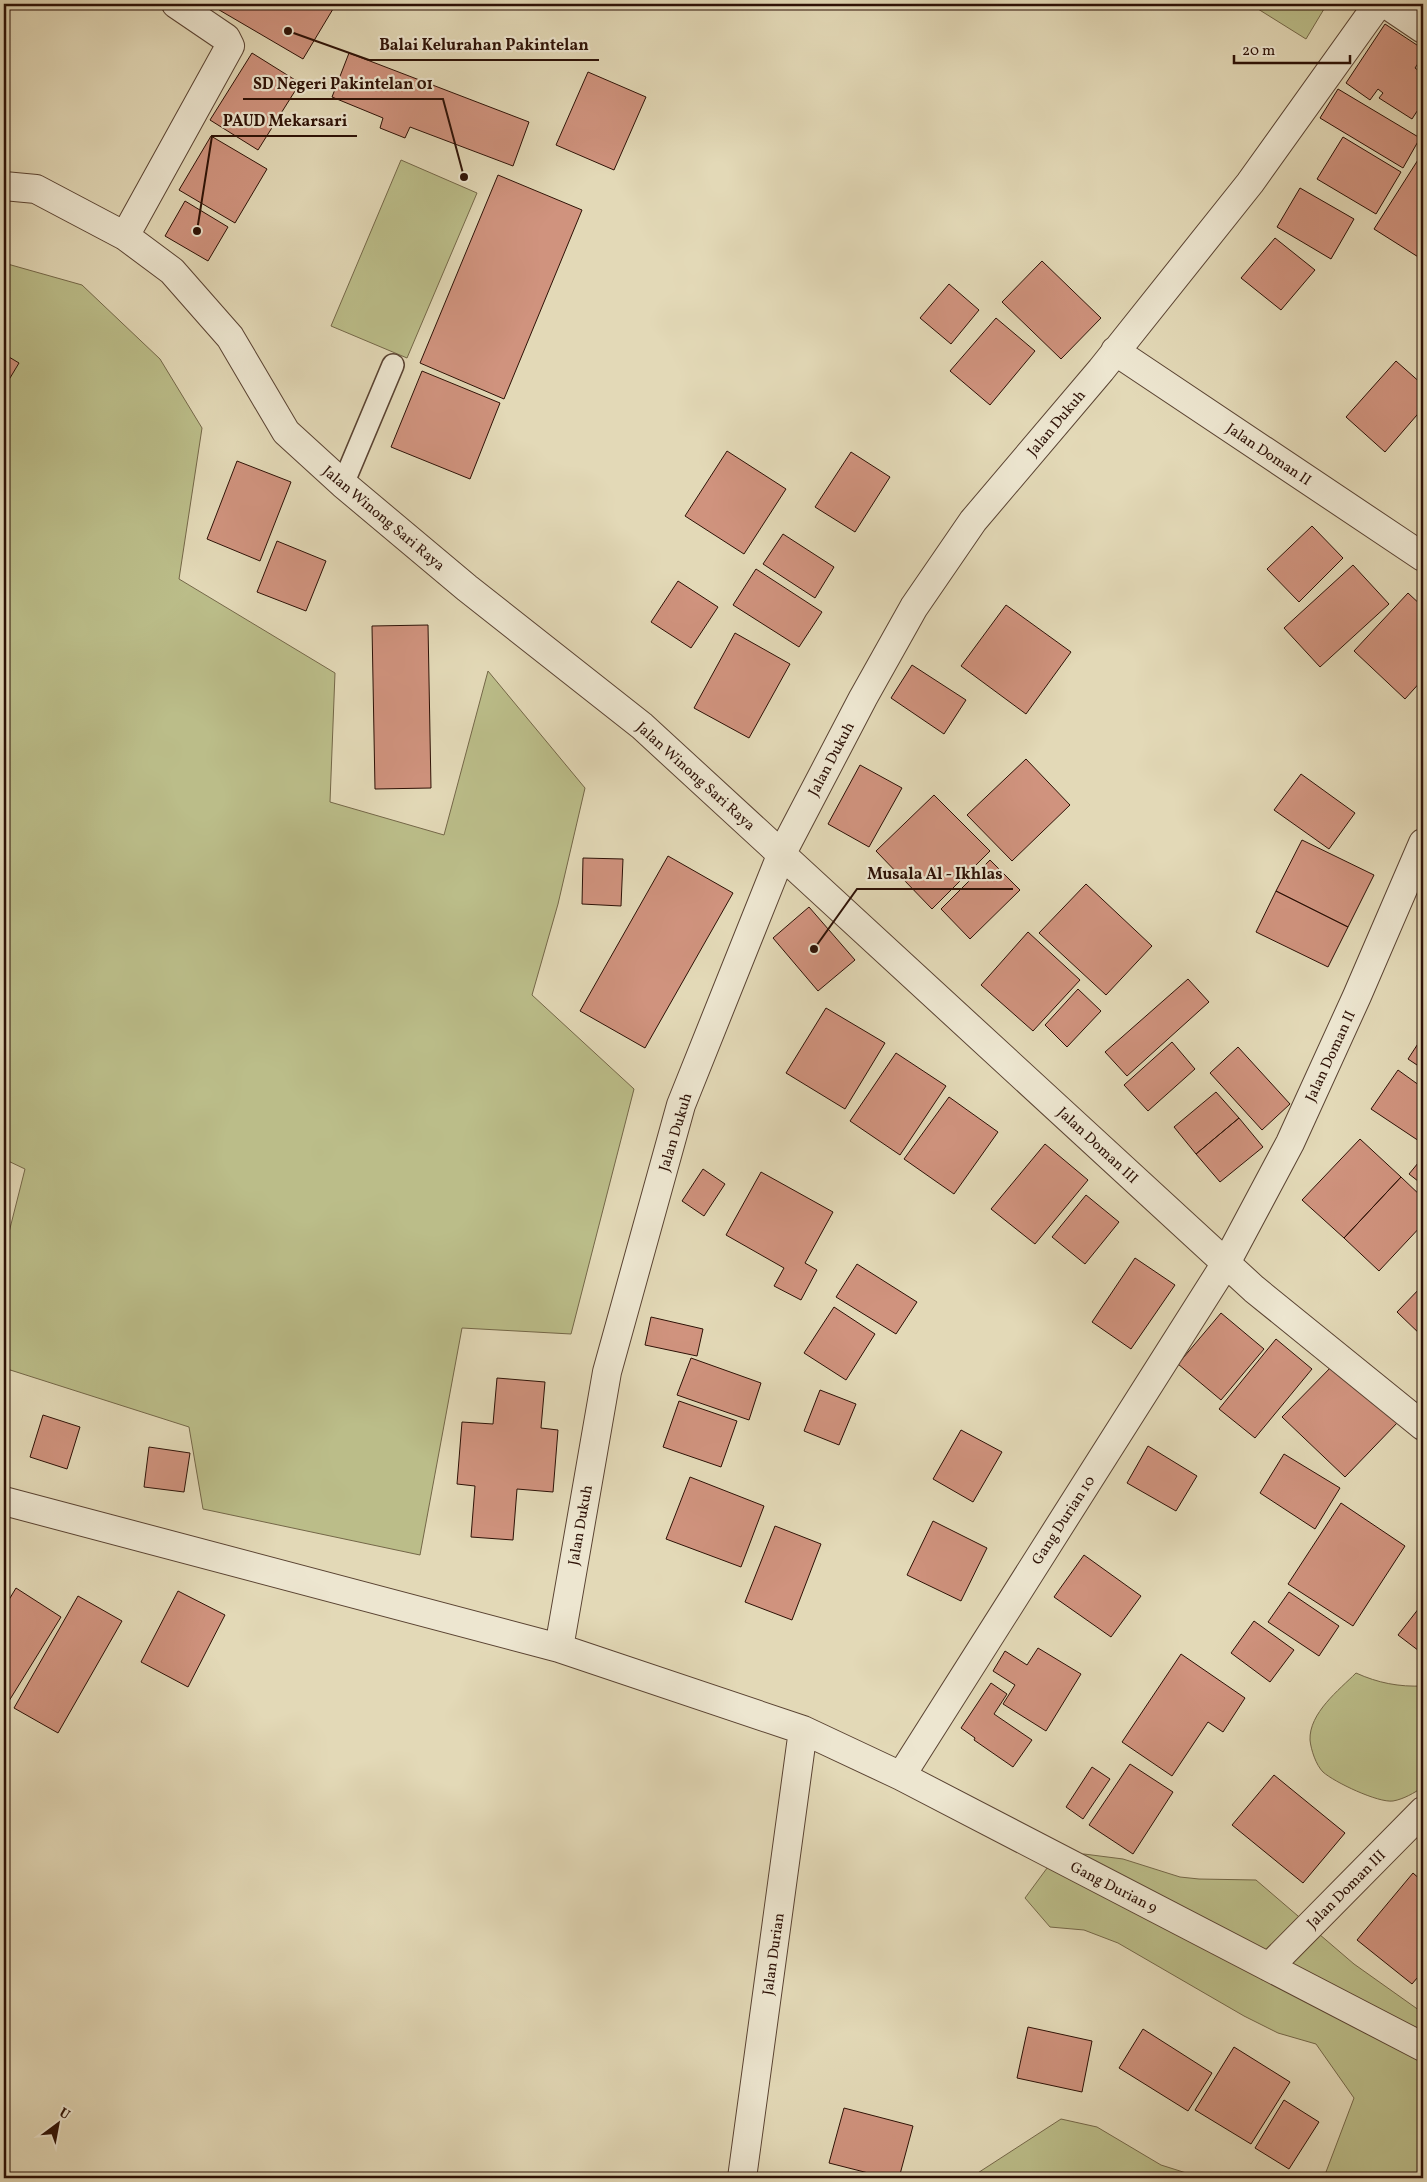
<svg xmlns="http://www.w3.org/2000/svg" width="1427" height="2182" viewBox="0 0 1427 2182" font-family="Vollkorn,serif">
<rect width="100%" height="100%" fill="#e3d9b7"/>
<filter id="stains"><feTurbulence type="fractalNoise" baseFrequency=".004" numOctaves="4"/><feColorMatrix values="0 0 0 0 .2 0 0 0 0 .09 0 0 0 0 .02 0 0 0 .5 -.17"/></filter>
<radialGradient id="worn" r=".72"><stop offset=".6" stop-color="#630" stop-opacity="0"/><stop offset="1" stop-color="#630" stop-opacity=".3"/></radialGradient>
<!-- green -->
<path fill="#bbbd89" stroke="#746748" d="M1250,4H1327L1306,39Z
M401,160L477,193L407,358L331,326Z
M4,263L82,285L160,359L202,428L179,579L335,673L330,802L444,835L488,671L585,788L558,904L532,995L634,1089L571,1334L462,1328L420,1555L203,1509L189,1427L4,1368V1252L25,1169L4,1159Z
M1356,1673C1378,1683 1399,1687 1423,1686V1787C1414,1793 1404,1799 1393,1801C1378,1803 1334,1782 1323,1772C1316,1765 1311,1750 1310,1740C1309,1713 1339,1690 1356,1673Z
M1084,1854L1123,1859L1180,1877L1199,1879L1256,1880L1354,1964L1423,2013V2178H1320L1326,2172L1354,2098L1316,2044L1278,2033L1244,2016L1118,1943L1084,1930L1050,1927L1025,1898L1053,1860Z
M1061,2119L1097,2127L1161,2165L1202,2178H970Z"/>
<!-- building -->
<path fill="#d0937e" stroke="#2d1106" d="M209,4H336L303,59Z
M1385,24L1423,49V56L1415,68L1423,74V102L1412,119L1379,98L1383,93L1378,89L1370,100L1346,83Z
M252,53L300,83L258,150L210,120Z
M349,53L529,122L513,166L410,127L405,138L380,128L383,118L332,97Z
M588,72L646,97L614,170L556,145Z
M1338,89L1420,138L1403,168L1320,118Z
M211,136L267,169L235,223L179,190Z
M1343,137L1401,172L1376,214L1317,179Z
M1423,152V260L1374,229Z
M498,175L582,210L504,399L420,363Z
M1300,188L1354,219L1331,259L1277,227Z
M185,201L228,227L208,261L165,236Z
M1275,238L1315,270L1281,310L1241,278Z
M1042,261L1101,318L1061,359L1002,302Z
M949,284L979,310L951,344L920,318Z
M996,318L1035,351L990,405L950,371Z
M4,354L19,363L4,388Z
M1396,361L1423,385V408L1385,452L1346,417Z
M422,371L500,403L470,479L391,447Z
M727,451L786,489L744,554L685,516Z
M851,452L890,477L855,532L815,507Z
M237,461L291,482L260,561L207,539Z
M1312,526L1343,558L1299,602L1267,569Z
M783,534L834,567L815,598L763,564Z
M277,541L326,561L306,611L257,592Z
M1353,565L1389,604L1320,667L1284,628Z
M756,569L822,612L799,647L733,605Z
M678,581L718,607L691,648L651,622Z
M1408,593L1423,607V679L1405,699L1354,651Z
M1006,605L1071,652L1026,714L961,666Z
M428,625L431,788L375,789L372,626Z
M735,633L790,664L749,738L694,708Z
M912,665L966,700L944,734L891,698Z
M1026,759L1070,805L1012,861L967,815Z
M860,765L902,788L869,847L828,824Z
M1301,774L1355,813L1329,849L1274,810Z
M934,795L990,851L932,909L876,851Z
M1302,840L1374,875L1348,927L1276,891Z
M668,856L733,893L645,1048L580,1011Z
M583,858L623,859L621,906L582,904Z
M990,860L1020,890L970,939L941,909Z
M1086,884L1152,946L1106,995L1039,933Z
M1276,891L1348,927L1328,967L1256,932Z
M809,907L855,960L818,991L773,938Z
M1028,932L1080,980L1033,1031L981,985Z
M1188,979L1209,1002L1127,1076L1105,1052Z
M1078,989L1101,1011L1067,1047L1045,1025Z
M826,1008L885,1043L845,1109L786,1073Z
M1423,1036V1069L1408,1059Z
M1172,1042L1195,1069L1148,1111L1124,1085Z
M1238,1047L1290,1104L1262,1130L1210,1073Z
M896,1053L946,1086L900,1155L850,1121Z
M1398,1070L1423,1088V1141L1422,1143L1371,1109Z
M1216,1092L1239,1118L1196,1154L1174,1127Z
M949,1097L998,1132L954,1194L904,1159Z
M1239,1118L1263,1147L1220,1182L1196,1154Z
M1360,1139L1401,1177L1344,1238L1302,1200Z
M1045,1144L1088,1180L1035,1244L991,1209Z
M1423,1157V1185L1409,1174Z
M703,1169L725,1184L704,1216L682,1201Z
M761,1172L833,1212L805,1263L817,1270L801,1300L774,1286L784,1268L726,1235Z
M1401,1177L1423,1198V1224L1379,1271L1344,1238Z
M1086,1195L1119,1222L1085,1264L1052,1237Z
M1135,1258L1175,1285L1131,1349L1092,1322Z
M857,1264L917,1302L896,1334L836,1297Z
M1423,1285V1337L1397,1312Z
M834,1307L875,1334L846,1380L804,1353Z
M1221,1313L1264,1349L1221,1400L1178,1364Z
M651,1317L703,1329L697,1356L645,1345Z
M1276,1339L1312,1369L1255,1438L1219,1409Z
M691,1358L761,1383L749,1420L677,1395Z
M1337,1361L1399,1421L1345,1477L1282,1417Z
M497,1378L545,1382L541,1428L558,1430L553,1492L517,1489L513,1540L471,1537L475,1486L457,1484L462,1422L493,1424Z
M820,1390L856,1404L839,1445L804,1431Z
M679,1401L737,1421L721,1467L663,1447Z
M43,1415L80,1427L67,1469L30,1457Z
M961,1430L1002,1452L973,1502L933,1479Z
M1148,1446L1197,1476L1176,1511L1127,1483Z
M149,1447L190,1453L184,1492L144,1487Z
M1284,1454L1340,1488L1315,1529L1260,1493Z
M690,1477L764,1506L741,1567L666,1539Z
M1341,1503L1405,1546L1353,1626L1288,1584Z
M933,1521L987,1548L961,1601L907,1575Z
M775,1526L821,1544L792,1620L745,1602Z
M1084,1555L1141,1596L1111,1637L1054,1597Z
M16,1588L61,1617L4,1709V1608Z
M178,1591L225,1615L188,1687L141,1662Z
M1289,1592L1339,1626L1319,1656L1268,1622Z
M78,1596L122,1621L58,1733L14,1708Z
M1423,1603V1654L1398,1635Z
M1254,1621L1294,1650L1270,1682L1231,1653Z
M1038,1648L1081,1674L1046,1731L1003,1704L1015,1685L993,1671L1005,1651L1027,1665Z
M1181,1654L1245,1698L1223,1732L1208,1722L1172,1776L1122,1742Z
M991,1683L1007,1694L994,1714L1032,1740L1013,1767L974,1740L975,1738L961,1728Z
M1130,1764L1173,1792L1133,1854L1089,1825Z
M1092,1767L1110,1779L1083,1819L1066,1807Z
M1274,1775L1345,1833L1303,1883L1232,1825Z
M1413,1873L1423,1882V1971L1412,1984L1357,1940Z
M1028,2027L1092,2041L1082,2092L1017,2078Z
M1143,2029L1212,2073L1188,2111L1119,2068Z
M1234,2047L1290,2082L1251,2144L1195,2110Z
M1284,2100L1319,2122L1289,2169L1255,2148Z
M844,2108L913,2126L899,2178H888L829,2163Z"/>
<g fill="none" stroke-linecap="round" stroke-linejoin="round">
<!-- service casing -->
<g stroke="#5a4332" stroke-width="24">
<path id="service" d="M343,484L393,365"/>
</g>
<!-- minor casing -->
<g stroke="#5a4332" stroke-width="30">
<path id="minor" d="M1386,4L1423,29
M4,186L36,189L125,236L172,271L230,337L286,432L343,484L467,588L642,726L1254,1289L1423,1426
M125,236L230,46L226,38L176,4
M1115,351L1423,557
M4,1501L559,1648L803,1730L901,1776L1423,2047
M559,1648L607,1372L681,1105L782,853L863,698L914,607L973,521L1101,370L1250,183L1378,4
M901,1776L1226,1263L1290,1143L1357,996L1423,843
M1269,1967L1423,1811
M742,2178L803,1730"/>
</g>
<!-- service -->
<use href="#service" stroke="#ede6d0" stroke-width="21"/>
<!-- minor -->
<use href="#minor" stroke="#ede6d0" stroke-width="28"/>
</g>
<g text-anchor="middle" stroke-width="4.5" stroke-linejoin="round" paint-order="stroke">
<!-- street labels -->
<g font-size="15" fill="#2d1106" stroke="#ede6d0">
<text transform="translate(1056 423) rotate(-50)" y="5">Jalan Dukuh</text>
<text transform="translate(1269 454) rotate(34)" y="5">Jalan Doman II</text>
<text transform="translate(384 518) rotate(40)" y="5">Jalan Winong Sari Raya</text>
<text transform="translate(831 759) rotate(-62)" y="5">Jalan Dukuh</text>
<text transform="translate(696 776) rotate(42)" y="5">Jalan Winong Sari Raya</text>
<text transform="translate(1330 1056) rotate(-65)" y="5">Jalan Doman II</text>
<text transform="translate(675 1132) rotate(-73)" y="5">Jalan Dukuh</text>
<text transform="translate(1098 1145) rotate(43)" y="5">Jalan Doman III</text>
<text transform="translate(1063 1520) rotate(-57)" y="5">Gang Durian 10</text>
<text transform="translate(580 1525) rotate(-80)" y="5">Jalan Dukuh</text>
<text transform="translate(1114 1887) rotate(27)" y="5">Gang Durian 9</text>
<text transform="translate(1346 1889) rotate(-45)" y="5">Jalan Doman III</text>
<text transform="translate(773 1954) rotate(-82)" y="5">Jalan Durian</text>
</g>
</g>
<!-- callouts -->
<path fill="none" stroke="#2d1106" stroke-width="2" d="M288 31L369 60H599M464 177L443 99H243M197 231L212 136H357M814 949L857 889H1013"/>
<g fill="#2d1106" stroke="#ede6d0" stroke-width="2">
<circle cx="288" cy="31" r="5"/>
<circle cx="464" cy="177" r="5"/>
<circle cx="197" cy="231" r="5"/>
<circle cx="814" cy="949" r="5"/>
</g>
<g font-size="16" text-anchor="middle" font-weight="bold" fill="#2d1106" stroke="#ede6d0" stroke-width="4.5" stroke-linejoin="round" paint-order="stroke">
<text x="484" y="50">Balai Kelurahan Pakintelan</text>
<text x="343" y="89">SD Negeri Pakintelan 01</text>
<text x="285" y="126">PAUD Mekarsari</text>
<text x="935" y="879">Musala Al - Ikhlas</text>
</g>
<!-- margin -->
<rect width="1427" height="2182" fill="none" stroke="#e3d9b7" stroke-width="20"/>
<rect x="5" y="5" width="1417" height="2172" fill="none" stroke="#2d1106" stroke-width="2.5"/>
<rect x="10" y="10" width="1407" height="2162" fill="none" stroke="#2d1106"/>
<!-- north arrow -->
<g transform="translate(58 2124) rotate(32)" stroke="#ede6d0" stroke-width="4" paint-order="stroke">
<path d="M0-4L9 19L0 12L-9 19Z" fill="#2d1106"/>
<text y="-8" font-size="14" font-weight="bold" text-anchor="middle" fill="#2d1106">U</text>
</g>
<!-- scale -->
<path d="M1234 55v8h116v-8" fill="none" stroke="#2d1106" stroke-width="2.5"/>
<text x="1242" y="55" font-size="15" fill="#2d1106" stroke="#ede6d0" stroke-width="4" paint-order="stroke">20 m</text>
<rect width="100%" height="100%" filter="url(#stains)"/>
<rect width="100%" height="100%" fill="url(#worn)"/>
</svg>
